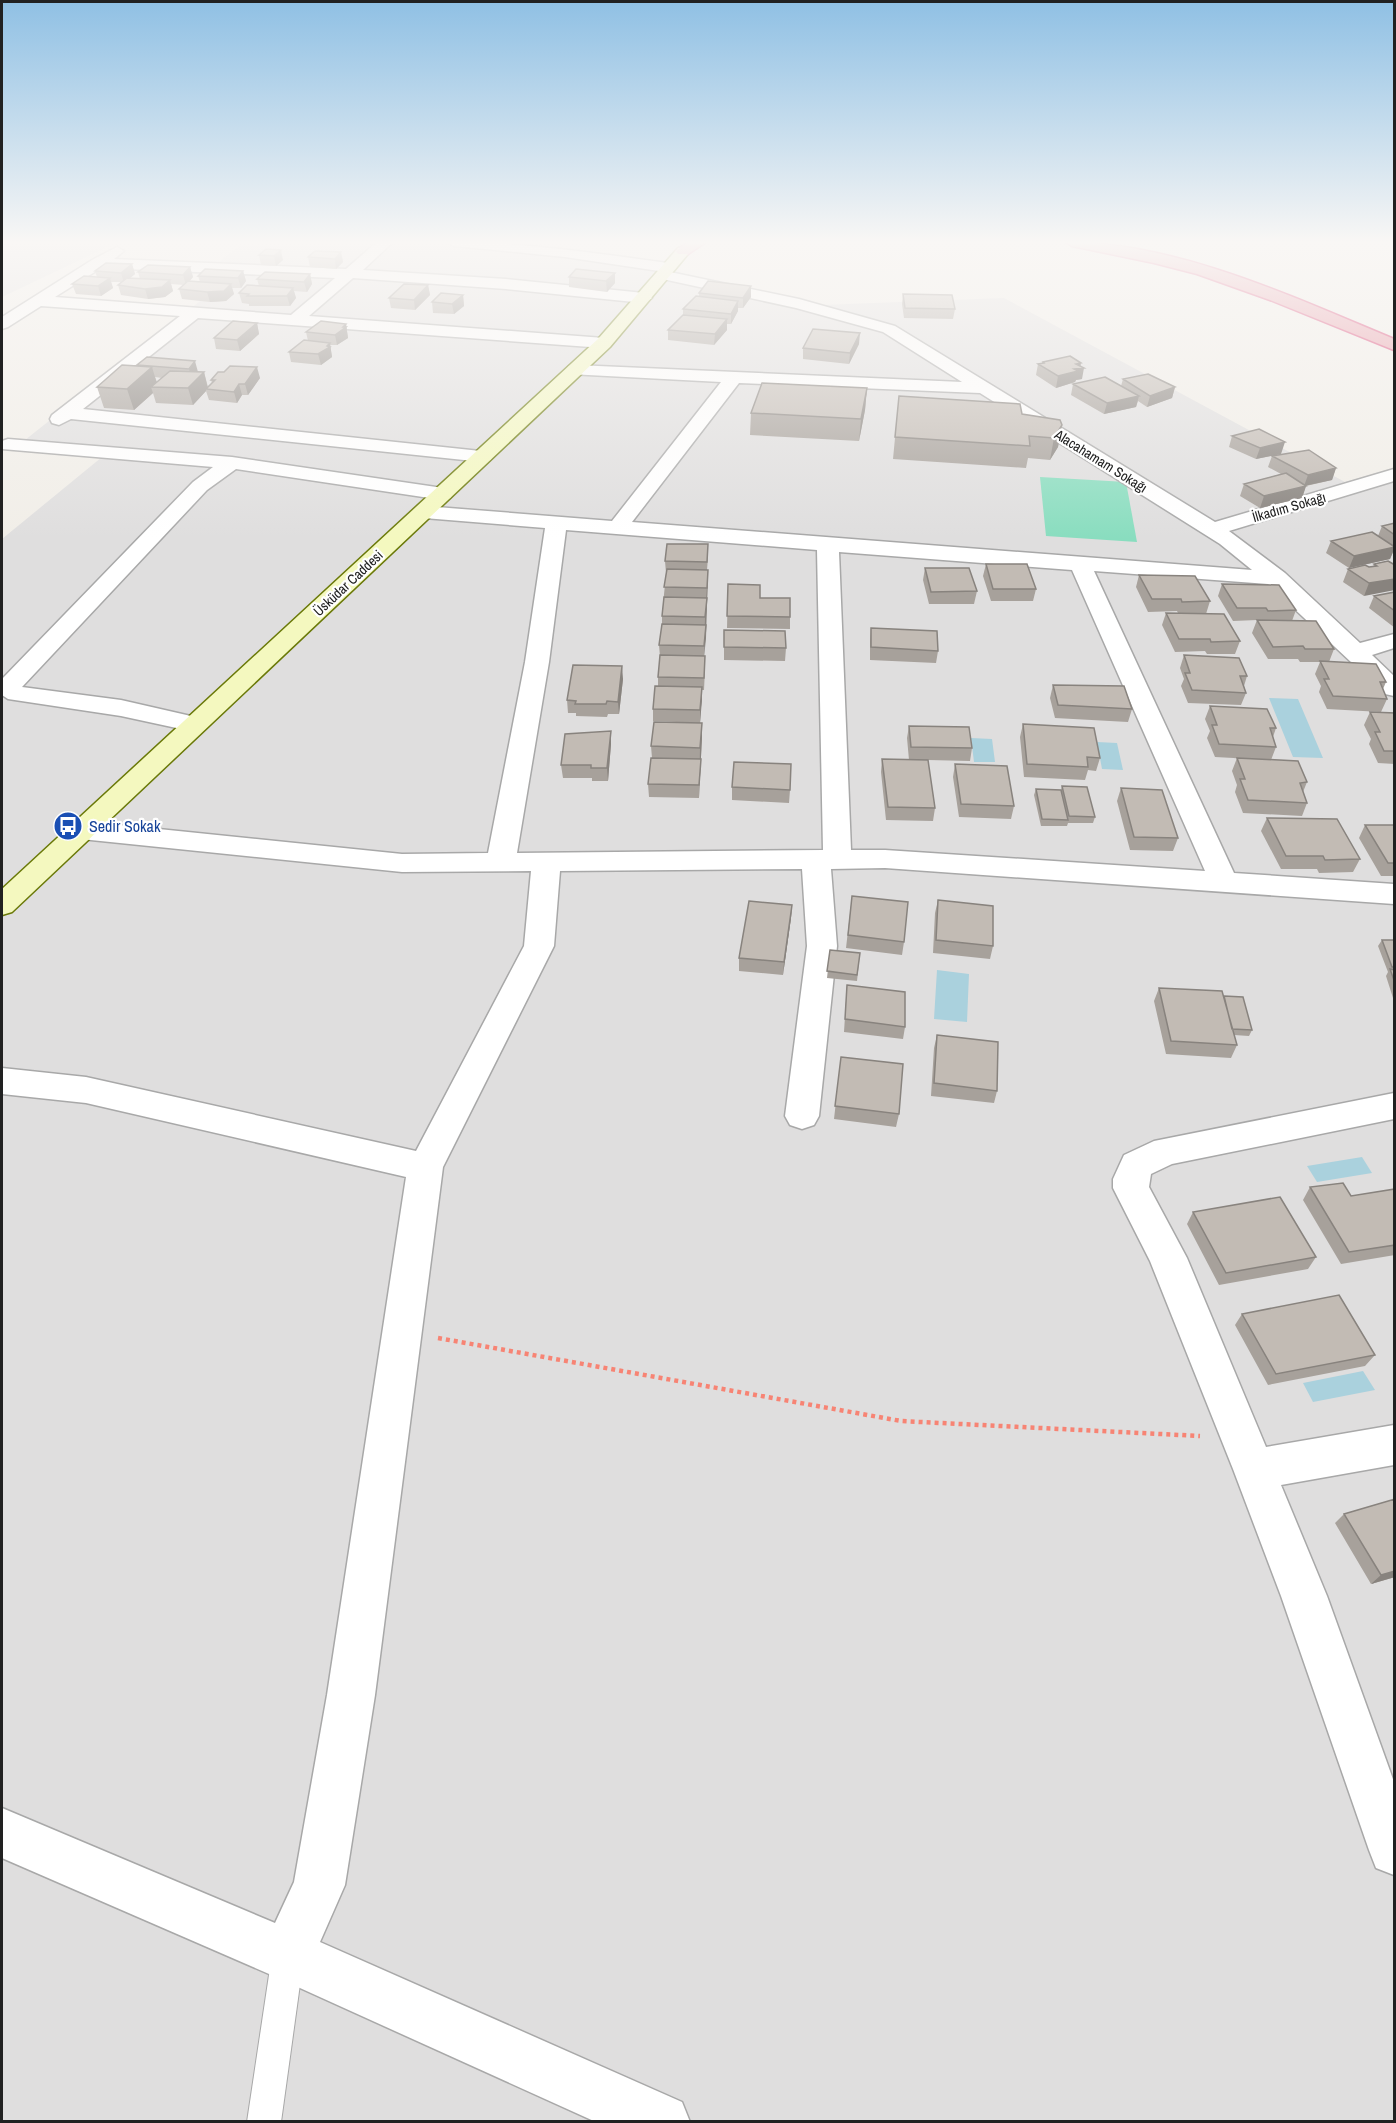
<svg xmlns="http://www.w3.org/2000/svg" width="1396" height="2123" viewBox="0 0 1396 2123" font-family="'Archivo Narrow',sans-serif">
<rect width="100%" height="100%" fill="#f1eee8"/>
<!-- residential -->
<path fill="#dfdede" d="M2,242H118L2,297Z
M244,242H437L671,270L664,277L796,306L1004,298L1345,482L1394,468V2121L2,2122V539L113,448L25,440L238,271L210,269Z"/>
<!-- pitch -->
<path fill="#89ddbf" d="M1040,477L1126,482L1137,542L1046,536Z"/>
<!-- water -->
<path fill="#aad1dd" d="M1269,698L1298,699L1323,758L1293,757Z
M971,738L992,739L995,762H974Z
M1097,742L1117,743L1123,770L1102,769Z
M937,970L969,974L967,1022L934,1019Z
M1362,1157L1372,1173L1317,1182L1307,1166Z
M1363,1371L1375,1390L1313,1402L1303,1383Z"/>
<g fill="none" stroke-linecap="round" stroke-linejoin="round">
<!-- lane casing -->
<g stroke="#a8a8a8" stroke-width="2">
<path id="lane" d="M288,1939L299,1944L304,1955L281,2122H247L272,1955L277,1944Z"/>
</g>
<!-- street casing -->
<g stroke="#a8a8a8" stroke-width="3">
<path id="street" d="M377,242H393L363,270L506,279L644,293L652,298L644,303L506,289L353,278L309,316L604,338L612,343L604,348L198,318L83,409L490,452L493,456L490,460L483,462L71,419L59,425L52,423L50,419L52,415L180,316L41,306L8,327L2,329V317L92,260L117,247L124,251L114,259L346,269ZM101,268L335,278L291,315L55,297Z
M447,242C522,242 594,253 668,263L676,268L670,272L799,299L895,326L1215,522L1394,469V481L1229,531L1285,573L1360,643L1394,634V648L1372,655L1394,676V696L1385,694L1268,584L1094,571L1234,873L1394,884V904L885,868L831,869L837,946L819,1116L814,1125L802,1129L790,1125L785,1116L807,946L802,869L560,871L554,946L443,1167L375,1695L345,1885L320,1942L682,2102L690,2122H596L269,1974L2,1858V1808L275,1923L294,1882L327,1695L406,1177L86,1103L2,1094V1068L86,1077L416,1151L524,946L531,871L402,872L81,839L71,836L67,830L71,824L81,821L402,854L488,853L525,662L545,528L424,518L417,516L414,512L417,508L424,506L612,521L721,382L569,374L566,370L569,366L575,365L962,382L883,332L796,308L658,278L655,275L659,271L565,257L454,246ZM739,383L980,393L1220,544L1252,570L632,522ZM566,530L817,550L823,850L517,853L549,662ZM839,552L1072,570L1205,871L885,850H851Z
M8,439L232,457L443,488L450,490L453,494L450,498L443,500L236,469L207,490L22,687L121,700L204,719L208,724L204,729L195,732L121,716L8,699L2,695V679L193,482L213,467L2,449V441Z
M1394,1093V1119L1172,1164L1151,1174L1149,1187L1187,1258L1266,1447L1394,1425V1465L1281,1485L1327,1596L1394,1782V1875L1376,1868L1369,1850L1281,1596L1233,1469L1150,1261L1113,1188V1179L1124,1155L1154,1141Z"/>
</g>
<!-- secondary casing -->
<g stroke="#6a7908" stroke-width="3">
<path id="secondary" d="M683,247L688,248L690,251L688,254L610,347L12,912L2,915V889L598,339L678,248Z"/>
</g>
<!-- highway casing -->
<g stroke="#d72d64" stroke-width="3">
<path id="highway" d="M688,242H706L688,254H678L676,251Z
M1065,242C1176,242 1293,297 1394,339V350L1270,300L1197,274L1154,263L1072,246Z"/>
</g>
<!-- path -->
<path stroke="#f78474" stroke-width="4.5" stroke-dasharray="4 4" stroke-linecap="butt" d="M438,1338L901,1421L1200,1436"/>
<!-- lane -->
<use href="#lane" fill="#fff" fill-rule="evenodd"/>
<!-- street -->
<use href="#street" fill="#fff" fill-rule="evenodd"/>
<!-- secondary -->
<use href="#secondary" fill="#f4f8bf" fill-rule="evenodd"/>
<!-- highway -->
<use href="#highway" fill="#e693a1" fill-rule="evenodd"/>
</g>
<!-- wall -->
<path fill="#a7a19b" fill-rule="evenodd" d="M266,249L283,260L276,266L261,265L259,255Z
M341,252L343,262L336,269L310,267L308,257Z
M132,264L135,274L130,278L140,279L138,272L190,267L193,277L189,282H200L198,276L243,271L246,281L241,288H232L234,294L226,301L210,302L182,299L179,289L184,285L171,284L173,291L165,297L148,299L121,295L118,285L121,282H111L113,288L101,296L76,294L72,284L97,277L95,271Z
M576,269L615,283L607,292L569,287V277Z
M310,274L312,284L307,292L294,291L296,298L290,306H249V304L242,303L239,293L259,286L257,279Z
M428,285L430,295L415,310L391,308L389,298Z
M751,286V297L743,308H738V311L731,324H727V330L714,345L668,340V330L683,315V309L699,296V293Z
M903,294L955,309L953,319L904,318L902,304Z
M463,295L464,306L454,314L433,313L432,302Z
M257,323L259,334L240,351L216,349L214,338Z
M346,324L348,338L337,345H330L332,357L321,365L291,362L289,352L308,341L306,332Z
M859,344L849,364L803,359V348Z
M147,357L198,372H204L208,387L212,383L211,380L260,378L248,395H242L237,403L209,400L206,391L193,405L156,403L153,393L134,410L104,408L97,387L137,366V365ZM155,377L162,378L157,382Z
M1043,362L1081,366L1082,379L1076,380L1075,382L1056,388L1036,375L1038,364L1042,363Z
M1123,379L1175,387L1172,398L1147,407L1138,401L1136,407L1104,414L1071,395L1073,384L1121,386Z
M867,388L865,410L859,441L750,435L751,413Z
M899,396L1022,414L1062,425L1058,447L1050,460L1028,458L1026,468L893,459Z
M1232,436L1281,454L1256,459L1229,447Z
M1272,456L1336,468L1332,480L1306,486L1302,498L1260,508L1240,496L1244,484L1281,474L1268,467Z
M1395,523V551L1394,550L1390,559L1349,568L1326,553L1331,541L1378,536L1382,526Z
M708,557L707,570H708V582L704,656H705V669L704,690H702L700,723L653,721V709L658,686V677L660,657L659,645L662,624V616L666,573L665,561Z
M1388,561L1364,596L1343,582L1348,569L1373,567L1374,564Z
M986,564L1036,589L1033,601H991L983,576Z
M925,568L977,591L974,604H929L923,580Z
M1139,575L1210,601L1206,614L1240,641L1235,654H1207L1205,651L1175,652L1162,625L1166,613H1178L1177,611L1148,612L1136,587Z
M728,584L760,598L790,617V629L727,628Z
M1222,584L1296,610L1292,621L1334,649L1329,662L1386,682L1383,689L1387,699L1381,712L1327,709L1319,692L1321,686L1315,674L1320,662H1300L1298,659H1268L1252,633L1257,620L1233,621L1218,596Z
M1395,592V628L1369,608L1374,596Z
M871,628L938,651L936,663L870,660V641Z
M724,630L786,648L785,661L724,660Z
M1184,655L1247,676L1244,686L1246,693L1241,705L1188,703L1181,686L1184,679L1180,668Z
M623,679L619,714H608L607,717L576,716V713H568L567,700Z
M1053,685L1132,709L1128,722L1055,718L1050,698Z
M1210,706L1276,728L1273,737L1276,747L1271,760L1215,757L1207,738L1210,731L1205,719Z
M1370,712L1395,713V764L1378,763L1369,744L1371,739L1364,725Z
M1023,724L1100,758L1096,771L1088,770L1085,780L1024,777L1020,737Z
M909,726L972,748L970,761L928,760L935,808L933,821L886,820L881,772L882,759L909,760L907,738Z
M702,736L699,798L649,797L648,784L652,758L651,746Z
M611,744L608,781H592V778H563L561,765Z
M1237,758L1307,782L1303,792L1307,803L1302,816L1243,813L1235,792L1237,785L1232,771Z
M955,764L1014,806L1011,819L959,817L953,777Z
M1062,786L1095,817L1093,823H1068L1067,826H1041L1034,795L1036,789L1061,790Z
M732,787L790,790L789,803L732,800Z
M1121,788L1178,838L1173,851L1130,850L1117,801Z
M1267,818L1360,859L1353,872L1319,873L1317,869H1281L1261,831Z
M1365,825H1395V876H1381L1359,838Z
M852,896L904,942L902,955L846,948Z
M938,900L993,946L990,959L933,953L935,913Z
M792,905L791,918L783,975L739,971V958Z
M1382,940H1395V998H1393L1386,976L1388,972L1378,946Z
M830,950L860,953L857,981L827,978Z
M847,985L905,1027L903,1039L844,1032Z
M1159,988L1224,996L1252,1030L1249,1036L1234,1035L1237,1045L1231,1058L1166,1054L1154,1001Z
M937,1035L997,1091L994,1103L931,1096L934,1048Z
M841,1057L899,1114L896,1127L834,1119Z
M1310,1187L1351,1196L1395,1189V1255L1341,1264L1303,1200Z
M1193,1212L1316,1257L1308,1269L1219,1285L1187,1224Z
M1242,1314L1375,1355L1365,1366L1268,1385L1235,1325Z
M1395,1499V1577L1371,1584L1335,1523L1344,1514Z"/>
<!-- shaded-wall -->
<path fill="#88837e" d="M281,250L283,260L276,266L274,256Z
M341,252L343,262L336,269L335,259Z
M132,264L135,274L124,283L121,273Z
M190,267L193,277L186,285L183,275Z
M243,271L246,281L241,288L238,278Z
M615,273V283L607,292L606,281Z
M310,274L312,284L307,292L304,282Z
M110,278L113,288L101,296L98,286Z
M170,280L173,291L165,297L148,299L145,289Z
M231,284L234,294L226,301L210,302L207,292Z
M428,285L430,295L415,310L414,300Z
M751,286V297L743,308V298Z
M293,288L296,298L290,306L287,296Z
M463,295L464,306L454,314L452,304Z
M738,301V311L731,324V314Z
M727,319V330L714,345L715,334Z
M257,323L259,334L240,351L237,340Z
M346,324L348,338L337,345L335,335Z
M860,333L859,344L849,364L850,353Z
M330,343L332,357L321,365L318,354Z
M195,361L198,372L192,380L189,369Z
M1081,363L1080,369L1084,368L1082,379L1076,380L1075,382L1056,388L1058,376L1076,364Z
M152,367L158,387H151L153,393L134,410L127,389Z
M257,367L260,378L248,395L245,384Z
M204,372L208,389H206V391L193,405L188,388Z
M239,384L242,395L237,403L234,392Z
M1175,387L1172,398L1147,407L1150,396Z
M867,388L865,410L859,441L861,419Z
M1139,396L1136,407L1104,414L1107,403Z
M1062,425L1058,447L1050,460L1054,438Z
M1285,442L1281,454L1256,459L1260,448Z
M1336,468L1332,480L1304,486L1308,475Z
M1306,486L1302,498L1260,508L1264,496Z
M1395,547L1390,559L1349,568L1354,556Z
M708,570L706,638L704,658L705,617Z
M1395,579V590L1364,596L1369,583Z
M622,666L623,679L619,714L618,702Z
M702,687V700L700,723V710Z
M702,723V736L699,798L700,748Z
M611,731V744L608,781L607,768Z
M792,905L791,918L783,975L784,962Z
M1395,1571V1577L1371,1584L1381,1575Z"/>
<!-- building -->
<path fill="#c2bbb4" stroke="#88837e" stroke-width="1.5" d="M266,249L281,250L274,256L259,255Z
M315,251L341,252L335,259L308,257Z
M106,263L132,264L121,273L95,271Z
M148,265L190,267L183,275L138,272Z
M205,269L243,271L238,278L198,276Z
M576,269L615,273L606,281L569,277Z
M265,272L310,274L304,282L257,279Z
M84,276L110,278L98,286L72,284Z
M127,278L170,280L162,287L145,289L118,285Z
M188,281L231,284L224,291L207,292L179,289Z
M708,281L751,286L743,298L699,293Z
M404,284L428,285L414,300L389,298Z
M247,285L293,288L287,296H247L249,294L239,293Z
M441,293L463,295L452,304L432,302Z
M903,294L952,295L955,309L905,308Z
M696,296L738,301L731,314L683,309Z
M683,315L727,319L715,334L668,330Z
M233,321L257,323L237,340L214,338Z
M321,321L346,324L343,327H346L335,335L306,332Z
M813,329L860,333L850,353L803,348Z
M304,340L330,343L327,346L330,347L318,354L289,352Z
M1070,356L1081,363L1076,364L1084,368L1074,369L1078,371L1058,376L1038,364L1044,363L1043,362Z
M147,357L195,361L189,369L137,365Z
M122,365L152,367L127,389L97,387Z
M230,366L257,367L245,384H239L234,392L206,389L215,380H211L218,372H224Z
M170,371L204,372L188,388L151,387Z
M1148,374L1175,387L1150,396L1123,379Z
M1105,377L1139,396L1107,403L1073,384Z
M762,383L867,388L861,419L751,413Z
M899,396L1020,404L1022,414L1060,420L1062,425L1054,438L1029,436L1030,446L895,437Z
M1259,429L1285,442L1260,448L1232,436Z
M1309,450L1336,468L1308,475L1272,456Z
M1286,473L1306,486L1264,496L1244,484Z
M1395,523V535L1382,526Z
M1372,532L1395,547L1354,556L1331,541Z
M667,544H708L707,562L665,561Z
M1388,561L1395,565V579L1369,583L1348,569L1365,565L1369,567L1377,566L1374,564Z
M986,564H1027L1036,589H993Z
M925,568H969L977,591L931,592Z
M667,569L708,570L707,588L664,587Z
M1139,575L1195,576L1210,601L1182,602L1181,599H1152Z
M728,584L760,585V598H790V617L727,616Z
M1222,584L1279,585L1296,610L1268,611L1266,608H1237Z
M1395,592V611L1374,596Z
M664,597L707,598L705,617L662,616Z
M1166,613L1224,614L1240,641L1211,642L1210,639H1179Z
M1257,620L1316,621L1334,649H1305L1303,646L1273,647Z
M662,624L706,625L704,646L659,645Z
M871,628L937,631L938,651L871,647Z
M724,630L785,631L786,648L724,647Z
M660,655L705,656L704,678L658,677Z
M1184,655L1239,658L1247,676H1240L1246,693L1192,690L1185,673H1190Z
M1320,661L1376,664L1386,682H1380L1387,699L1333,696L1324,679H1329Z
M573,665L622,666L618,702L607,701L606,704H575L576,701L567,700Z
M1053,685L1124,686L1132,709L1058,705Z
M655,686L702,687L700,710L653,709Z
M1210,706L1267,709L1276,728H1270L1276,747L1219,744L1212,725H1217Z
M1370,712L1395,713V751H1384L1375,732H1380Z
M654,722L702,723L700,748L651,746Z
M1023,724L1094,728L1100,758L1087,757L1088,767L1027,764Z
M909,726L969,727L972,748L911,747Z
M611,731L607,768H591V765H561L565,734Z
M651,758L701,759L699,785L648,784Z
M1237,758L1298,761L1307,782L1300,783L1307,803L1248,800L1240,779H1245Z
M882,759L928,760L935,808L888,807Z
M734,762L791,764L790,790L732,787Z
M955,764L1007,766L1014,806L961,804Z
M1062,786L1087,787L1095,817L1069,816Z
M1121,788L1162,790L1178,838L1134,837Z
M1036,789L1061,790L1068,820L1042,819Z
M1267,818L1337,819L1360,859L1325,860L1323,856H1286Z
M1365,825H1395V863H1388Z
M852,896L908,902L904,942L848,935Z
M938,900L993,906V946L936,940Z
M749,901L792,905L784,962L739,958Z
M1382,940H1395V967H1392Z
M830,950L860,953L857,975L827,971Z
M1390,969L1395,970V983Z
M847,985L905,992V1027L845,1019Z
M1159,988L1222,991L1237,1045L1171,1041Z
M1224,996L1243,997L1252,1030L1232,1029Z
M937,1035L998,1042L997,1091L934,1083Z
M841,1057L903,1064L899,1114L835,1106Z
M1343,1183L1351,1196L1395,1189V1245L1349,1252L1310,1187Z
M1280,1197L1316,1257L1226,1273L1193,1212Z
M1339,1295L1375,1355L1276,1374L1242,1314Z
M1395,1499V1571L1381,1575L1344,1514Z"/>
<!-- sky -->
<linearGradient id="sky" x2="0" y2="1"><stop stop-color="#8fc0e4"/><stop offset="0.45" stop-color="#f9f7f5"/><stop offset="1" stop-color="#f9f7f5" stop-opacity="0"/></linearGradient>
<rect width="1396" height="539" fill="url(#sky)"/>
<!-- icons -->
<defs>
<g id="bus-disc" transform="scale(1.5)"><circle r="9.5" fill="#1a4fb4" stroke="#fff"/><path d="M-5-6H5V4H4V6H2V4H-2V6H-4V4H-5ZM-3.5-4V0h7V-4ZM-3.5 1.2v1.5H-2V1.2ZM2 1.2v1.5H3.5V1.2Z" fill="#fff"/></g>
</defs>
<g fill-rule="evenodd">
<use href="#bus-disc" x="68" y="826"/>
</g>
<g text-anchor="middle" stroke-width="4.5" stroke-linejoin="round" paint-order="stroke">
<!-- far-street labels -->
<g font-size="14" fill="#212121" stroke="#fff">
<text transform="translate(1101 461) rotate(32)" y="5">Alacahamam Sokağı</text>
<text transform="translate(1289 507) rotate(-16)" y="5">İlkadım Sokağı</text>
<text transform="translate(348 583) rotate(-43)" y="5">Üsküdar Caddesi</text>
</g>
<!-- transit labels -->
<g font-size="16" fill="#164399" stroke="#fff" text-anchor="start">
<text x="89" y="832">Sedir Sokak</text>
</g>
</g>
<!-- border -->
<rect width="1396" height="2123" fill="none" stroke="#212121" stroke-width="6"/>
</svg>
